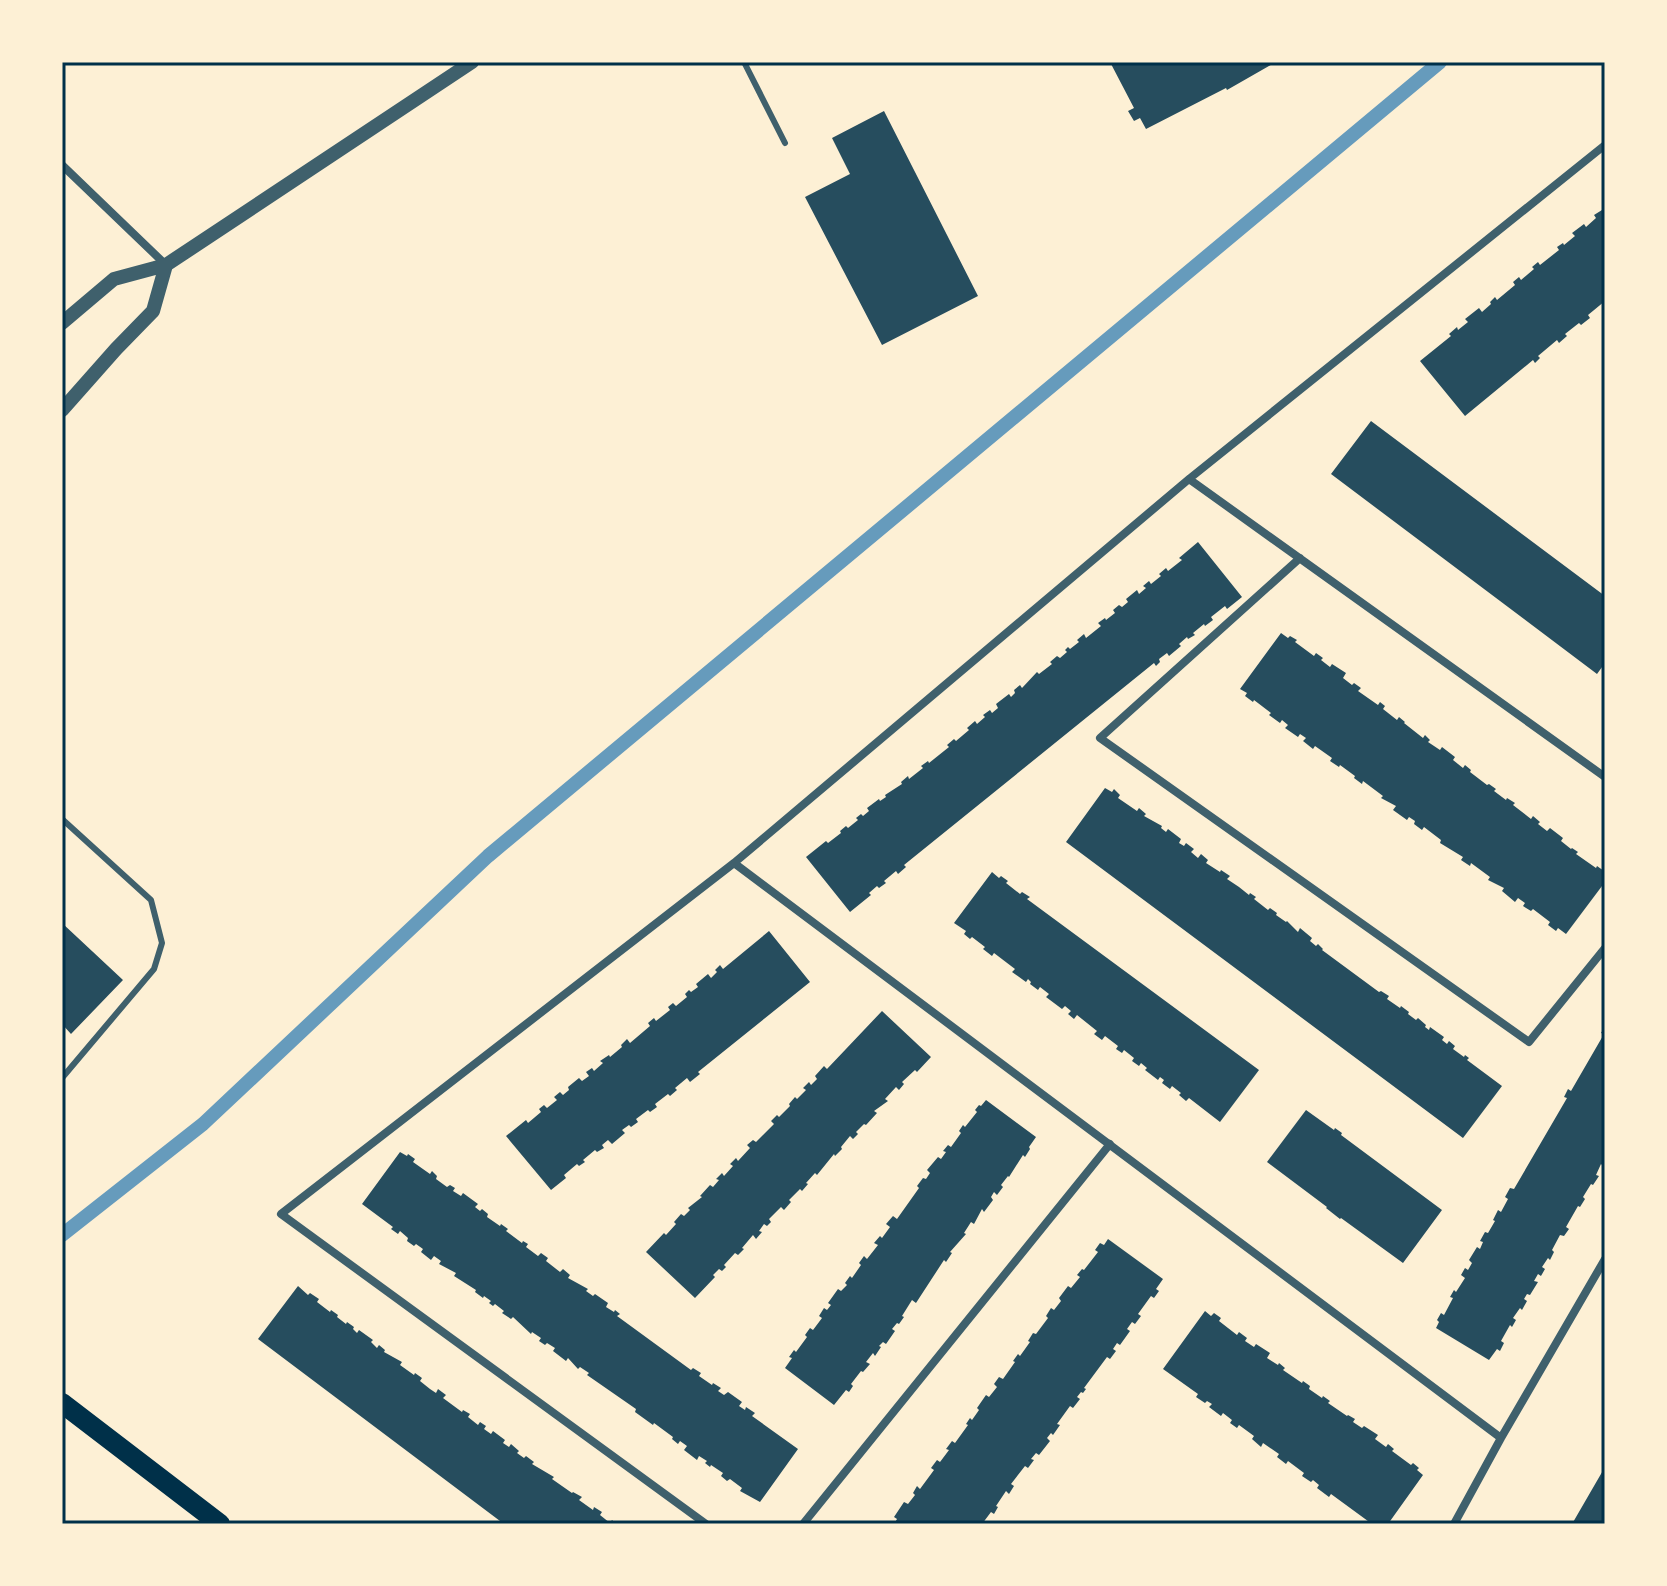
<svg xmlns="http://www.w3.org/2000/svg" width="1667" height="1586" viewBox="0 0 1667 1586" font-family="'Zilla Slab',serif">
<rect width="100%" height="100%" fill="#fdf0d5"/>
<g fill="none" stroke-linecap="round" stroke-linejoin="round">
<!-- stream -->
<path stroke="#669bbc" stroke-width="14" d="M62,1235L203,1124L488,856L1440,62"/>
</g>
<!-- building -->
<path fill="#264d5e" d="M1110,62H1276L1227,90L1226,88L1146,129L1140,118L1134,121L1128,111L1134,108Z
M884,111L978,296L882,345L805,197L850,174L832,138Z
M1602,210L1603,213L1605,211V301L1588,315L1590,318L1581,325L1579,323L1565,334L1567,336L1559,343L1557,340L1538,356L1540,358L1535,363L1533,360L1465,416L1420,361L1451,336L1449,334L1457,327L1458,330L1468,322L1465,319L1479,308L1482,312L1491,304L1490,302L1495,297L1497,300L1515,285L1513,282L1519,277L1521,280L1534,269L1532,267L1538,262L1540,265L1559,250L1557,247L1563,243L1564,245L1575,236L1572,233L1584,224L1586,227L1596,218L1594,215Z
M1371,421L1605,596V663L1597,674L1331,474Z
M1198,542L1242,597L1227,609L1225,606L1211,617L1213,620L1205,626L1204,624L1193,633L1195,635L1188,639L1187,637L1179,644L1181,646L1169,656L1167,653L1159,659L1160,662L1156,666L1154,663L904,865L906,867L898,874L896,871L884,881L886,883L879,888L877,886L869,893L871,895L850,912L806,857L826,841L828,843L841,833L840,831L846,826L848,828L858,820L856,818L861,814L863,816L869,811L867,808L879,799L880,801L886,797L885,795L902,784L901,782L908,776L909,779L923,768L921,766L928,761L929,763L949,747L947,745L954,739L956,741L969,730L967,728L975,721L977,724L985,717L983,715L990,710L992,713L998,708L996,704L1009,694L1011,697L1015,693L1014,690L1020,685L1022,688L1037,672L1039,674L1052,664L1050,662L1057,656L1060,658L1067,652L1065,650L1068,647L1070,649L1079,642L1077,640L1084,634L1086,638L1101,626L1098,623L1105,618L1106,620L1115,613L1113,610L1119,605L1122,607L1128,602L1126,599L1137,590L1139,594L1146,588L1143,586L1149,581L1151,584L1161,576L1159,574L1166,568L1168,571L1182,560L1179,558Z
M1281,633L1288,638L1290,636L1297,640L1295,642L1314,656L1316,653L1323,658L1321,660L1330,667L1332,664L1346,673L1343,678L1352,685L1354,683L1361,688L1358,691L1378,705L1380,702L1385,706L1383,709L1397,720L1399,717L1405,722L1404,723L1423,738L1425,735L1430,740L1428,742L1440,750L1442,747L1455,757L1453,760L1463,768L1465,765L1471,770L1470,772L1487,785L1489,784L1496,789L1494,791L1506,800L1507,798L1515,803L1513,805L1531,819L1533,816L1540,822L1538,824L1547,831L1550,828L1563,838L1561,841L1571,849L1572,848L1578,852L1576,854L1596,868L1597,866L1604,871L1602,873L1605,876V882L1566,934L1558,928L1556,931L1548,925L1550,922L1533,909L1531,911L1523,906L1525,903L1518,898L1515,902L1502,891L1504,888L1488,880L1490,877L1471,863L1470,866L1461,860L1463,857L1440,843L1441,840L1424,827L1422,830L1414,824L1415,821L1409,817L1407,820L1393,810L1396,806L1381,798L1383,796L1363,781L1362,784L1354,778L1355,776L1340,765L1339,767L1330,761L1332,758L1315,746L1313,749L1303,741L1306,738L1300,734L1298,737L1285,728L1288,725L1282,720L1280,723L1269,715L1271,713L1254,700L1253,702L1245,696L1247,693L1240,689Z
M1105,788L1112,792L1114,789L1120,795L1118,798L1137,811L1139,808L1146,814L1144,816L1162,826L1161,828L1166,832L1168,829L1181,839L1179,843L1184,846L1186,843L1194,849L1191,852L1198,858L1201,854L1208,860L1206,863L1220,872L1221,870L1230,876L1227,879L1239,887L1249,895L1250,893L1256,897L1254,899L1268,910L1270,908L1277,913L1276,915L1286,922L1287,921L1298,932L1300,928L1312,938L1310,941L1316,946L1318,944L1323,949L1322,950L1379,992L1381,991L1389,996L1387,999L1400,1008L1401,1006L1409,1012L1408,1014L1416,1020L1418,1018L1426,1025L1425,1027L1429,1030L1430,1027L1444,1037L1442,1040L1447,1044L1449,1041L1455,1046L1453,1049L1464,1057L1465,1055L1469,1058L1467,1060L1502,1086L1463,1138L1066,842Z
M992,872L999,878L1001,876L1008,881L1006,883L1020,894L1022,892L1030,897L1027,899L1259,1070L1220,1122L1189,1098L1186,1101L1179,1095L1181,1093L1172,1086L1170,1089L1162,1083L1164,1080L1160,1077L1158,1080L1145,1070L1147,1068L1141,1063L1139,1066L1132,1061L1134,1058L1124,1050L1122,1053L1116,1049L1118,1046L1105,1036L1102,1040L1094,1034L1097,1031L1077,1015L1074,1019L1068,1014L1071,1011L1065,1006L1062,1009L1046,997L1049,994L1040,987L1038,990L1030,984L1031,982L1028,979L1026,982L1012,972L1015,969L994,953L992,956L983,949L985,947L972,937L970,939L964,934L966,931L954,923Z
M62,923L123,980L71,1034L62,1024Z
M769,931L810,982L698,1072L700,1074L690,1082L687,1078L675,1088L677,1090L670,1096L668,1094L655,1104L657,1107L650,1112L648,1110L636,1119L638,1122L631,1127L629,1125L622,1130L625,1133L612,1144L608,1140L602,1145L604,1148L597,1152L595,1150L583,1160L585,1162L579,1166L577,1164L564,1175L566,1178L551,1190L506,1136L526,1120L528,1123L541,1112L539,1109L544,1105L547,1108L557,1100L554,1097L560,1092L563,1095L569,1090L568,1087L579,1078L582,1081L589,1076L586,1072L592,1068L594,1071L603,1063L600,1061L609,1055L610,1057L622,1047L621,1045L627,1039L630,1043L650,1026L648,1023L654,1018L656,1021L670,1010L668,1007L673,1003L676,1006L687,997L685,994L689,990L691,992L698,987L696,984L708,974L711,978L717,972L715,970L720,965L723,969Z
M882,1011L931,1057L917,1072L915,1070L902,1082L904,1084L899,1090L896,1087L885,1099L888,1101L874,1111L877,1113L866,1125L864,1124L856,1132L858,1134L853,1139L850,1136L841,1147L842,1149L835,1156L834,1154L817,1175L815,1173L806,1183L808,1184L802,1191L800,1189L789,1200L791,1202L784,1210L781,1207L769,1219L771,1222L767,1226L764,1224L759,1231L762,1232L756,1239L753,1235L742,1248L744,1249L738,1255L735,1253L724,1265L726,1267L722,1271L719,1269L713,1275L715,1277L695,1298L646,1252L664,1233L666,1235L676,1224L674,1222L681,1214L684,1216L690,1210L688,1208L702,1197L700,1196L710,1185L713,1187L719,1180L716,1179L722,1173L724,1176L733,1166L730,1164L736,1158L738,1161L750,1148L747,1145L753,1140L756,1142L774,1124L771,1121L777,1115L779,1117L790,1106L789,1104L795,1097L797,1099L806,1090L803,1088L809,1082L811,1085L817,1079L815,1076L824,1066L827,1069Z
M1605,1026V1163L1603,1166L1601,1164L1596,1175L1599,1176L1593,1185L1591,1184L1583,1197L1585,1199L1580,1207L1578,1206L1566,1227L1569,1229L1564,1236L1560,1235L1552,1250L1554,1252L1550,1260L1548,1258L1542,1267L1545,1269L1541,1276L1538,1274L1534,1281L1538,1282L1530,1295L1527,1294L1524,1299L1527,1301L1522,1310L1520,1308L1513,1318L1516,1320L1512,1327L1510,1325L1501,1341L1504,1343L1500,1351L1497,1349L1489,1360L1436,1328L1439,1322L1437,1320L1441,1313L1444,1315L1453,1298L1450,1297L1454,1290L1456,1292L1465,1278L1461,1275L1465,1268L1468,1270L1472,1263L1469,1260L1477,1247L1480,1249L1483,1242L1480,1241L1485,1232L1488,1233L1495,1221L1493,1220L1498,1210L1501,1212L1508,1199L1505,1197L1510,1188L1514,1189L1567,1098L1564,1097L1568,1089L1571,1091L1604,1034L1601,1033Z
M986,1100L1036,1137L1029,1147L1030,1149L1025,1157L1023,1155L1009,1177L1008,1176L1001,1185L1003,1187L997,1195L994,1192L991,1197L993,1200L984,1212L982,1209L974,1224L971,1222L964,1233L966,1234L950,1252L952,1253L946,1262L944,1260L916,1303L912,1300L902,1316L904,1317L899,1324L897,1323L892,1329L895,1331L886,1344L883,1342L879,1346L881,1347L875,1356L873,1353L866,1362L870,1364L863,1372L861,1371L851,1384L853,1386L849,1392L846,1390L834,1405L785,1368L792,1358L789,1357L794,1350L796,1352L807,1337L805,1335L810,1328L813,1330L822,1318L819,1316L824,1308L827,1310L831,1305L828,1303L838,1289L841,1291L847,1285L845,1283L850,1276L852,1278L861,1265L859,1263L864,1256L867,1259L878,1245L874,1243L880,1236L882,1238L890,1227L886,1224L893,1216L897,1219L919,1188L917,1186L923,1178L926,1179L930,1173L927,1170L938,1157L941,1159L946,1152L943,1151L948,1145L951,1147L961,1133L959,1131L963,1125L965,1127L977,1112L975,1110L979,1105L981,1106Z
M1306,1110L1334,1130L1335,1128L1342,1133L1341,1135L1442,1210L1403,1263L1341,1218L1340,1219L1326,1208L1327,1207L1267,1162Z
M400,1152L407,1156L408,1154L415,1159L413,1162L430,1174L432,1171L437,1176L436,1179L447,1187L450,1185L455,1188L453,1191L461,1196L463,1193L478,1204L475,1207L480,1211L482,1209L488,1214L487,1217L500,1226L501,1224L508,1229L506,1231L522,1243L523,1241L528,1244L526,1247L538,1256L541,1253L548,1258L546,1261L560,1272L563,1269L570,1275L568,1278L588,1289L586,1291L593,1296L595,1294L608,1303L606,1307L614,1312L615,1310L620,1314L617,1316L691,1370L693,1368L701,1373L699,1376L712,1385L713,1383L721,1388L718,1391L724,1395L728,1392L742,1402L739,1406L745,1410L746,1407L755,1413L752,1416L798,1449L760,1502L740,1491L742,1488L730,1479L727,1481L721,1476L723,1473L711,1465L710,1467L705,1463L707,1461L699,1456L697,1460L684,1450L687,1446L680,1441L678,1444L672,1439L673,1437L654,1423L653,1425L635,1412L636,1409L587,1375L589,1373L580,1367L578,1369L568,1358L566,1361L553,1351L555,1348L547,1343L545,1345L539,1341L541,1338L532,1332L531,1334L513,1317L511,1319L502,1313L504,1311L495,1304L493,1306L489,1303L491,1301L484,1296L483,1298L475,1292L476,1290L454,1276L456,1273L439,1264L441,1261L434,1256L431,1260L421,1252L423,1249L416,1244L414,1246L407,1241L408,1238L400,1231L398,1234L391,1229L393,1227L362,1204Z
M1108,1239L1163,1279L1156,1289L1159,1291L1154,1298L1151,1296L1138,1314L1141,1316L1135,1324L1132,1322L1127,1329L1130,1331L1120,1345L1117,1343L1113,1349L1116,1351L1110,1359L1107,1357L1084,1388L1086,1389L1083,1393L1081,1392L1077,1397L1080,1399L1073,1408L1070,1406L1057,1424L1060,1425L1053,1435L1051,1433L1047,1438L1050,1441L1039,1455L1036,1453L1031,1459L1034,1460L1028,1468L1025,1466L1011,1484L1014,1486L1009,1494L1006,1491L996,1506L998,1507L994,1514L991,1512L982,1524H894L897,1519L894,1517L904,1502L908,1504L915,1495L913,1493L917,1486L920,1489L934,1470L931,1468L937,1460L940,1462L949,1450L946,1449L952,1441L955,1443L968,1425L966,1424L970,1418L972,1420L979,1410L977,1408L986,1395L989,1397L997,1387L994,1384L999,1377L1003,1379L1015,1362L1013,1361L1018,1354L1020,1356L1030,1342L1028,1341L1033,1333L1036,1334L1048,1318L1046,1316L1051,1308L1054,1310L1061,1301L1059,1298L1068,1286L1071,1288L1080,1277L1077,1275L1082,1269L1084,1270L1098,1252L1095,1250L1100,1243L1104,1245Z
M298,1286L308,1295L310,1293L319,1299L317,1302L330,1312L331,1310L338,1315L337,1317L346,1324L347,1322L354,1327L353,1329L357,1333L359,1330L373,1340L371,1342L377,1348L379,1345L385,1350L384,1352L402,1362L400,1365L414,1375L415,1373L422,1378L420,1381L430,1389L436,1393L438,1389L446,1395L443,1398L462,1412L463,1410L470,1414L468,1417L478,1425L480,1422L486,1426L484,1429L491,1434L493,1431L505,1440L503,1443L509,1447L511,1444L519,1451L517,1453L524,1458L526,1456L534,1462L532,1464L554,1477L552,1479L572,1493L573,1492L582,1497L579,1500L593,1510L594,1507L602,1512L600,1515L610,1523L612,1520L616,1524H504L258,1339Z
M1205,1311L1211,1316L1214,1313L1221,1318L1219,1321L1237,1335L1239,1332L1247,1338L1245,1341L1254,1347L1256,1344L1270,1353L1267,1358L1278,1365L1279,1363L1285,1368L1283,1370L1302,1383L1303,1381L1310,1386L1309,1389L1322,1398L1323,1396L1330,1401L1328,1403L1347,1416L1348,1415L1355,1419L1353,1422L1362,1428L1364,1426L1378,1435L1375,1439L1386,1447L1388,1444L1394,1449L1392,1451L1411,1465L1413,1463L1419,1468L1417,1470L1423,1475L1388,1524H1372L1331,1494L1329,1497L1317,1488L1319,1485L1313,1480L1311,1482L1302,1476L1304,1473L1288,1461L1286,1464L1277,1457L1279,1454L1263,1443L1261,1447L1252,1439L1254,1436L1239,1425L1237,1428L1230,1423L1232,1420L1223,1413L1221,1416L1209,1407L1212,1404L1207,1401L1205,1403L1196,1397L1198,1394L1163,1369Z
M1605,1467V1524H1572Z"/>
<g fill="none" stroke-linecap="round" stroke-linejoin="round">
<!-- service -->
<path stroke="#3f606c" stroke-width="6" d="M744,62L785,143
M62,819L151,900L162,943L154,969L62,1078"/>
<!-- minor -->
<path stroke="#3f606c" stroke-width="8" d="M62,165L166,265
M1189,479L1605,777
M1300,558L1100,738L1529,1042L1605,948
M734,863L1501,1438
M706,1524L281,1214L734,863L1189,479L1605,145
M803,1524L1110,1144
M1454,1524L1501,1438L1605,1259"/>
<!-- tertiary -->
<path stroke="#3f606c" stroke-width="14" d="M62,323L114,279L166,265L472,62
M62,410L116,349L153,311L166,265"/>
<!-- primary -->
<path stroke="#003049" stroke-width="20" d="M62,1403L220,1524"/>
</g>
<!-- border -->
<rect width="1667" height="1586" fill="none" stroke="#fdf0d5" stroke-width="128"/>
<rect x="64" y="64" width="1539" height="1458" fill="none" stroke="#003049" stroke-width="3"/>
</svg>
